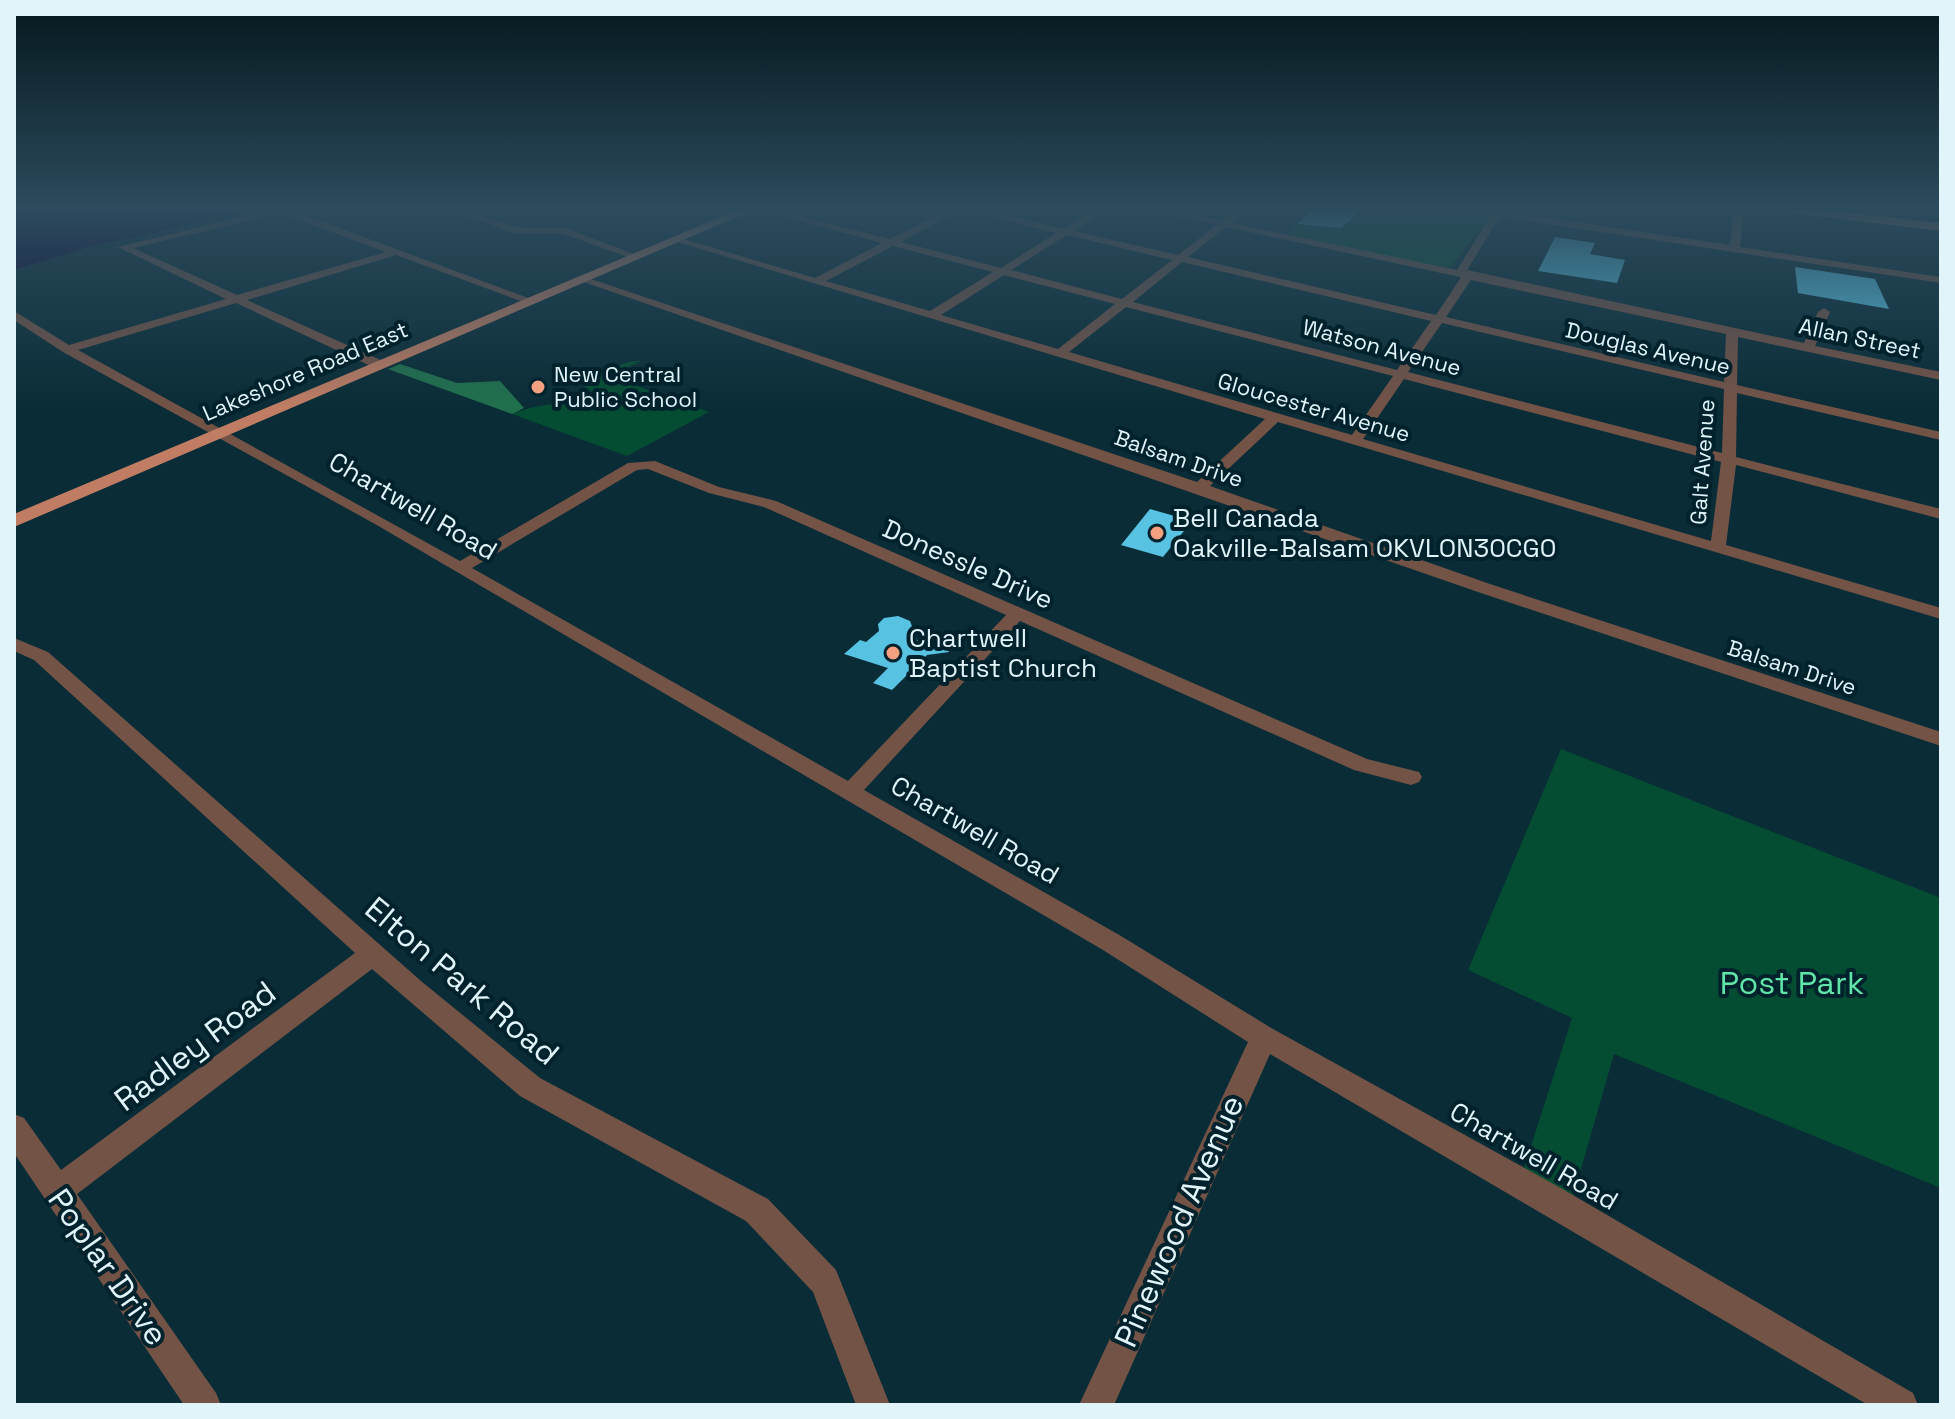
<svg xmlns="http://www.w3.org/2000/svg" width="1955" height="1419" viewBox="0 0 1955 1419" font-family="'Space Grotesk',sans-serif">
<rect width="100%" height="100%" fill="#092c36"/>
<!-- green -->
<path fill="#054d32" d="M1314,210H1467L1492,214L1449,269L1285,236Z
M633,361H641L625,369L626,382L709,412L627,456L512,414C534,404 571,403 597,395L576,381V377Z
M1561,749L1941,898V1188L1614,1054L1573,1197L1523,1171L1572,1018L1468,970Z"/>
<!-- forest -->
<path fill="#20704d" d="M400,364L457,383L500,381L524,408L512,414L388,369Z"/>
<!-- water -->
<path fill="#0d0236" d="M14,210H257L89,247L14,270Z"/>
<!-- building -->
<path fill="#58c2e2" d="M1313,210H1361L1341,228L1297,224Z
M1555,237L1595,243L1590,254L1625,260L1617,283L1538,271Z
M1795,267L1875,279L1889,309L1798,293Z
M1150,509L1192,521L1163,557L1121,545Z
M898,616L910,621L918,642L944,638L949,652L927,655L892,690L873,683L888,668L844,654L860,640L866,642L879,631L878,624L884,618Z"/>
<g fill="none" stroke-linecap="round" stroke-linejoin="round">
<!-- minor -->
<path fill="#745347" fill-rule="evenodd" d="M270,210H291L539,302L529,304L396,255L247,300L385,362V368H375L236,303L78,350L460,561L628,463L655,461L719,487L776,501L1367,759L1419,772L1422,777L1419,782L1411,785L1354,770L1020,621L864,790L1121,936L1273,1029L1559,1187L1913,1393L1918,1405H1868L1270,1054L1114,1405H1079L1248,1042L1103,950L375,524L63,352L14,320V311L69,345L226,299L118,247ZM281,213L386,252L237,295L133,248ZM648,469L709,493L764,507L1006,615L848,781L472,568L637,470Z
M450,210H464L515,227L565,228L642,257L633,259L564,234L514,233Z
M760,210H776L890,239L948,210H960L901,242L1001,268L1056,233L966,210H983L1064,229L1093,210H1105L1074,231L1178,255L1217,225L1154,210H1173L1222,221L1236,210H1247L1232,223L1457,270L1491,215L1470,210H1497L1730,245L1734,210H1744L1740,247L1941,277V283L1500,217L1467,270L1804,343L1818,312L1824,308L1830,312L1815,346L1941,372V380L1738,337L1737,385L1941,432V440L1737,393L1736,457L1941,509V519L1736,465L1726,545L1941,608V619L1278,422L1210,486L1490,584L1941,732V746L1478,592L578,280L588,278L1197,482L1265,419L671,240L680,238L815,278L882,243ZM1226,227L1460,277V279L1436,315L1188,257ZM1067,235L1172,260L1122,299L1011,270ZM893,246L993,272L930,311L826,281ZM1182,262L1431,321L1397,370L1133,302ZM1004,275L1115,304L1058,349L941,315ZM1471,280L1726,334L1724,382L1446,317ZM1126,307L1393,376L1352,435L1069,352ZM1442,323L1724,389L1722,453L1408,372ZM1404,379L1721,462L1711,541L1363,439Z
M14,638L48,652L421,981L540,1078L768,1199L836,1270L890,1405H856L813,1292L746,1221L520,1096L372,969L77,1194L216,1393L221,1405H184L14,1153V1114L24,1118L61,1170L355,953L34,660L14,651Z"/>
<!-- major -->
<path fill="#c07d64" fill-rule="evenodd" d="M737,210H753L14,527V514Z
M1786,210H1823L1941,223V231L1792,213Z"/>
</g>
<!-- sky -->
<linearGradient id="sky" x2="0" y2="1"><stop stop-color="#05181e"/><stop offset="0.51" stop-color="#2c4b5d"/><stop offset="1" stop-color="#2c4b5d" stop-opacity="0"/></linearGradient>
<rect width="1955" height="409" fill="url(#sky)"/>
<!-- markers -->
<g fill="#f3a081" stroke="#00222c" stroke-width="3">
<circle cx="538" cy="387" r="8"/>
<circle cx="1157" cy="533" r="8"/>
<circle cx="893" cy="653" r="8"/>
</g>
<g text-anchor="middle" stroke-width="8" stroke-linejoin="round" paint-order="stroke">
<!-- far-street labels -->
<g font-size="22" fill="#e1f4fa" stroke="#00222c">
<text transform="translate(1860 338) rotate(12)" y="8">Allan Street</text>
<text transform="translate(1382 347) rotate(15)" y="8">Watson Avenue</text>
<text transform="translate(1648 348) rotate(13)" y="8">Douglas Avenue</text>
<text transform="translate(305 371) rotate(-23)" y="8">Lakeshore Road East</text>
<text transform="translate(1314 407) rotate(16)" y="8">Gloucester Avenue</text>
<text transform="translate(1179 458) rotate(19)" y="8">Balsam Drive</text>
<text transform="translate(1702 462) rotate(-86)" y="8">Galt Avenue</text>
<text transform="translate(1792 667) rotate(18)" y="8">Balsam Drive</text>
</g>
<!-- far-poi labels -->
<g font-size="22" fill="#e1f4fa" stroke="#00222c" text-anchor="start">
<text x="554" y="382">New Central<tspan x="554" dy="25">Public School</tspan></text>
</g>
<!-- street labels -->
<g font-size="26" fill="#e1f4fa" stroke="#00222c">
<text transform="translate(413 506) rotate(30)" y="9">Chartwell Road</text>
<text transform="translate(968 564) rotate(24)" y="9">Donessle Drive</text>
<text transform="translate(975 830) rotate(30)" y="9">Chartwell Road</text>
<text transform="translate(1534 1156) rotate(30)" y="9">Chartwell Road</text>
</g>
<!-- poi labels -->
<g font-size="26" fill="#e1f4fa" stroke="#00222c" text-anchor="start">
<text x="1173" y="527">Bell Canada<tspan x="1173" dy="30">Oakville-Balsam OKVLON30CG0</tspan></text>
<text x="909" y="647">Chartwell<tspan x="909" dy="30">Baptist Church</tspan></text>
</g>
<!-- near-street labels -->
<g font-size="32" fill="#e1f4fa" stroke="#00222c">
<text transform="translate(462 981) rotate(40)" y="11">Elton Park Road</text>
<text transform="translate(195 1046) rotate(-37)" y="11">Radley Road</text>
<text transform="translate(1179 1221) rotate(-66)" y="11">Pinewood Avenue</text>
<text transform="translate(108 1267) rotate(55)" y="11">Poplar Drive</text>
</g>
<!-- near-park labels -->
<g font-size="32" fill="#5fe6a8" stroke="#00222c">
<text x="1792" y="994">Post Park</text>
</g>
</g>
<!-- border -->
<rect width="1955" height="1419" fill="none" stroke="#e1f4fa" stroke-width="32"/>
</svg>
